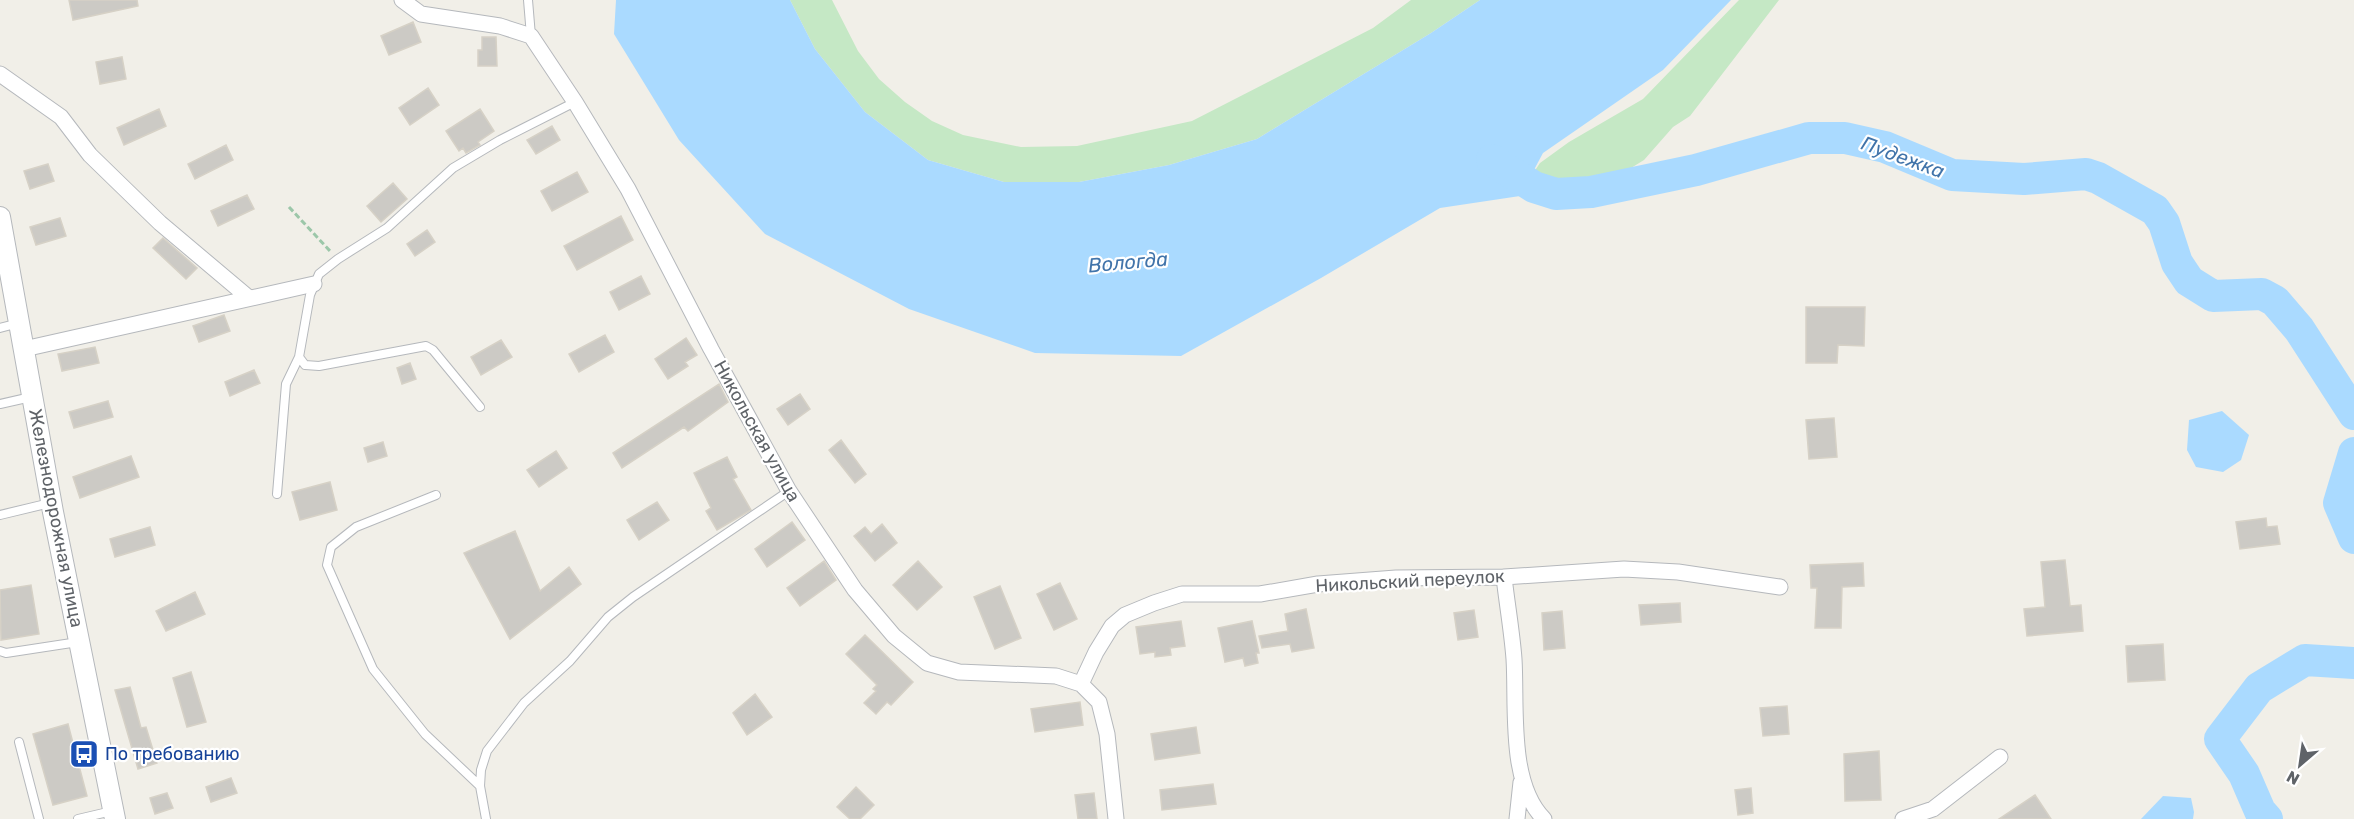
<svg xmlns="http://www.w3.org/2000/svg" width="2354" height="819" viewBox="0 0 2354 819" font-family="Rubik,sans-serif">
<rect width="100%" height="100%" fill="#f1efe8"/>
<!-- green -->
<path fill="#c5e8c5" d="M790,0H832L858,51L879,79L905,102L932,121L963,135L1021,147L1077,146L1192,121L1373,28L1411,0H1480L1431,33L1257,139L1169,165L1079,182H1004L928,160L865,112L815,49Z
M1739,0H1779L1690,116L1673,127L1644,160L1618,176L1556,188L1541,183L1536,176V169L1540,163L1569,142L1643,99Z"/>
<!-- water -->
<path fill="#aadaff" d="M616,0H790L815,49L865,112L928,160L1004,182H1079L1169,165L1257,139L1431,33L1480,0H1731L1663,70L1543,153L1520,196L1440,208L1321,278L1181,356L1035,353L909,309L765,234L679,140L614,34Z
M2222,411L2249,435L2241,460L2223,472L2196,467L2187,450L2189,420Z
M2163,796L2191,798L2194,812L2193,819H2141Z"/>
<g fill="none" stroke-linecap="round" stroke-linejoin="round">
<!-- river -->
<path stroke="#aadaff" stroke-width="32" d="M1492,160L1534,187L1556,194L1591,192L1696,170L1809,138H1845L1885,147L1952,175L2024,179L2086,174L2098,178L2155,210L2164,223L2177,263L2189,281L2213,296L2262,294L2275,301L2299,329L2354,414
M2354,453L2339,503L2354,538
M2267,819L2260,811L2244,774L2220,739L2259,688L2305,660L2354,663"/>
</g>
<!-- building -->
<path fill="#cccac5" stroke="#d6d1c6" stroke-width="1.5" d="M69,0H137L138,6L73,20Z
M413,22L421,42L389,55L381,36Z
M482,37H496L497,66H478V50H482Z
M122,57L126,79L100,84L96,62Z
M428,88L439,105L410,125L399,108Z
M159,109L166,126L124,145L117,128Z
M480,109L494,131L478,142L480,145L466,153L463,148L459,151L446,131Z
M552,126L560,140L536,154L527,140Z
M226,145L233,160L195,179L188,164Z
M48,164L54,181L30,189L24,171Z
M577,172L588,192L552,211L541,191Z
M393,183L407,199L381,222L367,206Z
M247,195L254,209L218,226L211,211Z
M621,216L633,240L577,270L564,246Z
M60,218L66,236L36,245L30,227Z
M427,230L435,242L415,256L407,244Z
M163,238L197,268L186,279L153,248Z
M641,276L650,294L619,310L610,292Z
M1806,307H1865L1864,346L1838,345L1837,363H1806Z
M224,315L230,331L199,342L193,326Z
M605,335L614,352L579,372L569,354Z
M686,338L697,355L685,362L688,366L668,379L655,359Z
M501,340L512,357L481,375L471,357Z
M95,347L99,363L62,371L58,354Z
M410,363L416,379L402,384L397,368Z
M254,370L260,383L230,396L225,382Z
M719,384L728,402L688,431L684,427L622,468L613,453Z
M800,394L810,409L788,425L777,409Z
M108,401L113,417L74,428L69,412Z
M1834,418L1837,457L1809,459L1806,420Z
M841,440L866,474L855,483L829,450Z
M383,442L387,456L368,462L364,448Z
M556,451L567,468L539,487L527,470Z
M131,456L139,477L80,498L73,477Z
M727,457L737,477L733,479L751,510L717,530L706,511L711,508L694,473Z
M330,482L337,510L300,520L292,492Z
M657,502L669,520L639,540L627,520Z
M2266,518L2267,527L2277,526L2280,544L2240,549L2236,522Z
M792,522L805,540L767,567L755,549Z
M882,524L897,543L875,561L854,536L865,527L871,534Z
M150,527L155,545L115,557L110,539Z
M515,531L540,591L569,567L581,584L510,639L464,553Z
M2065,560L2070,606L2081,605L2083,631L2027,636L2024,609L2045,607L2041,562Z
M824,561L836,580L800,606L787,588Z
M918,561L942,587L917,610L893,585Z
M1863,563L1864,586L1842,587L1841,628H1815L1817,588H1811L1810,565Z
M1060,583L1077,619L1054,630L1037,594Z
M31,585L39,634L1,640L0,590Z
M1000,586L1021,638L995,649L974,597Z
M195,592L205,614L166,631L156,611Z
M1680,603L1681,622L1641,625L1639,605Z
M1306,609L1314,648L1292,652L1290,644L1262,648L1259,636L1288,631L1285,614Z
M1474,610L1478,637L1458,640L1454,613Z
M1562,611L1565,648L1544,650L1542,613Z
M1181,621L1185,646L1170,648L1171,655L1155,657V652L1140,654L1136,627Z
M1252,621L1259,653H1256L1258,663L1245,666L1243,658L1225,662L1218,628Z
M865,635L913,682L891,705L887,702L876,714L864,703L876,691L873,689L877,685L846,654Z
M2163,644L2165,680L2128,682L2126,646Z
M191,672L206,722L187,727L173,678Z
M130,687L141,728L146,727L157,763L138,769L115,690Z
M755,694L772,717L747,735L733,713Z
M1080,702L1083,725L1035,732L1031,709Z
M1787,706L1789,734L1763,736L1760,708Z
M68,724L87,796L53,805L33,734Z
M1196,727L1200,753L1155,760L1151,734Z
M1879,751L1881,800L1845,801L1844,754Z
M231,778L237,793L211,802L206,787Z
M1213,784L1216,804L1162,810L1160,790Z
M856,787L874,805L860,819H850L837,807Z
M1751,788L1753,813L1738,815L1735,790Z
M167,793L173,808L155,814L150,798Z
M1094,793L1097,819H1078L1075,795Z
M2035,795L2051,819H1999Z"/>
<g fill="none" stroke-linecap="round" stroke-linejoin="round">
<!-- service casing -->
<g stroke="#b5b8bc" stroke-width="10">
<path id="service" d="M528,0L531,36
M0,328L19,323
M0,404L31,397
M480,407L433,350L426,346L319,366L305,365L299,357L310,295L319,274L338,259L387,228L453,168L500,140L575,102
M277,494L286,384L299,357
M436,495L356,527L331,547L327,565L373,669L425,734L480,786
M0,515L50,503
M0,651L6,653L78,642
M19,742L39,819
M78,819L112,811
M486,819L480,786L481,770L487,751L524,703L570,661L608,617L633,597L789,491"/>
</g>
<!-- minor casing -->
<g stroke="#b5b8bc" stroke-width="17">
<path id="minor" d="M402,0L421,14L500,26L531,36L575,102L628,189L711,349L789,491L855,590L894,636L927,663L959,672L1056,676L1081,684L1099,702L1107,734L1116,819
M0,74L61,117L90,155L160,223L249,298
M24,349L314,284
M1504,577C1507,604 1512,632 1514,659C1517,707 1508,783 1544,819
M1081,684L1096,652L1112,626L1125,615L1154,603L1182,594H1260L1318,584L1396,578L1504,577L1624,569L1678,572L1780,587
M1517,819L1521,782
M1903,819L1933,809L2000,757"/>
</g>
<!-- tertiary casing -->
<g stroke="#b5b8bc" stroke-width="22">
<path id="tertiary" d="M0,217L53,512L115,819"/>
</g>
<!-- path -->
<path stroke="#9cc7a9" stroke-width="3" stroke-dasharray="6 3" stroke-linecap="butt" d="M289,207L330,251"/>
<!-- service -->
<use href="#service" stroke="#fff" stroke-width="8"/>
<!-- minor -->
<use href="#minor" stroke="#fff" stroke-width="15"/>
<!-- tertiary -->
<use href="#tertiary" stroke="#fff" stroke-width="20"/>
</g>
<!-- icons -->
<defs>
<g id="bus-square" transform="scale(1.5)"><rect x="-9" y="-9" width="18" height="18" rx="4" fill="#1a4fb4" stroke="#fff"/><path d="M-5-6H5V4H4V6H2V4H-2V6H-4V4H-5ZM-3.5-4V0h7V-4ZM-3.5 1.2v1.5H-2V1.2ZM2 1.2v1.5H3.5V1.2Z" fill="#fff"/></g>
</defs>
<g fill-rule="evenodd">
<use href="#bus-square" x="84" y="754"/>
</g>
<g text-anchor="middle" stroke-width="4.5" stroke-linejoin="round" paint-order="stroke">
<!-- street labels -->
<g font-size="18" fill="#5f6368" stroke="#fff">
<text transform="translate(757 431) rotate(61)" y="6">Никольская улица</text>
<text transform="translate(56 518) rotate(79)" y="6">Железнодорожная улица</text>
<text transform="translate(1410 581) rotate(-3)" y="6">Никольский переулок</text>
</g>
<!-- transit labels -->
<g font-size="18" fill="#164399" stroke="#fff" text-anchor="start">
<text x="105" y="760">По требованию</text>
</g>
<!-- water labels -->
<g font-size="20" font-style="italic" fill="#4174aa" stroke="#fff">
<text transform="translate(1903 157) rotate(20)" y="7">Пудежка</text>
<text transform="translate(1128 262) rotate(-5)" y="7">Вологда</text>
</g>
</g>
<!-- north arrow -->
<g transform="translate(2300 765) rotate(209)" stroke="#ffffff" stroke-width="4.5" paint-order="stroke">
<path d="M0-4.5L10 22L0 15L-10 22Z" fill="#5f6368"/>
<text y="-9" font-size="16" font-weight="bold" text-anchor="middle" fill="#5f6368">N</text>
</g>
</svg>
